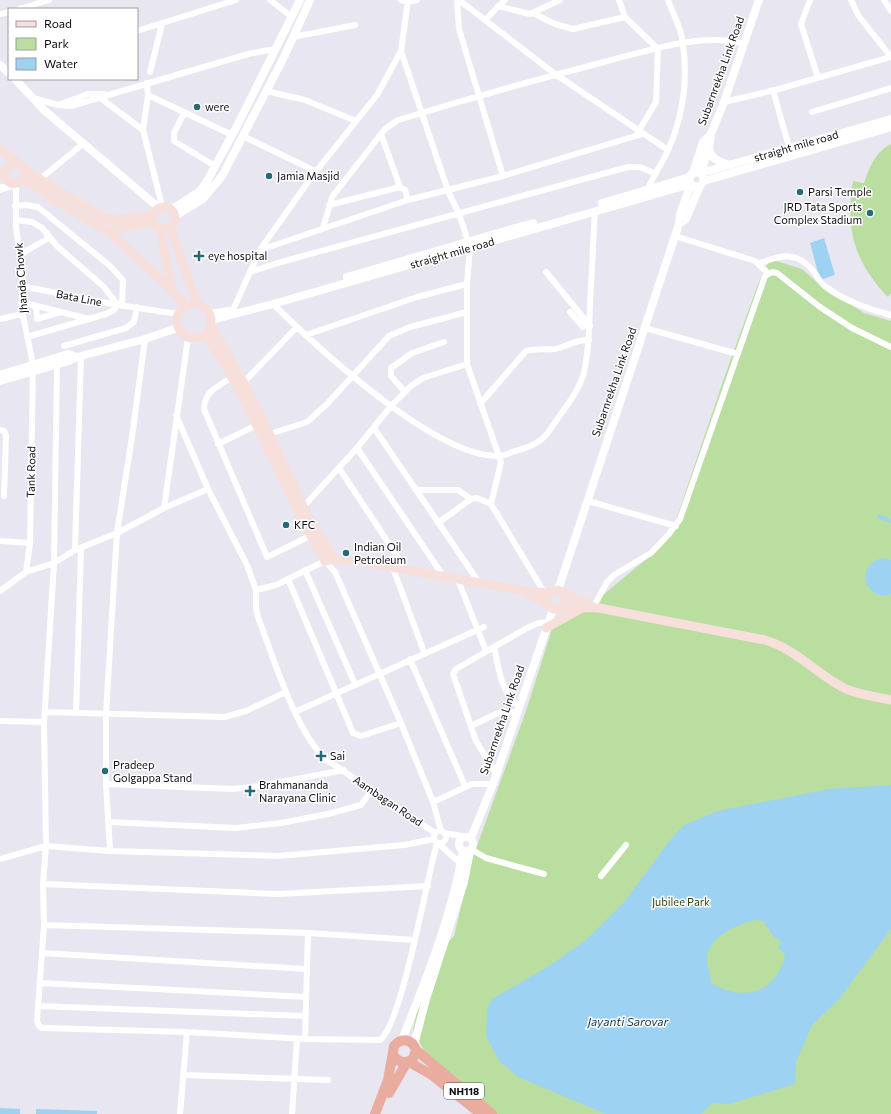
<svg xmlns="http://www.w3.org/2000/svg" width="891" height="1114" viewBox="0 0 891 1114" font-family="Commissioner,sans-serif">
<rect width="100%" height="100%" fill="#e8e6f1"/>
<!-- green -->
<path fill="#bade9f" d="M891,144V293L888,297C854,262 845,228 853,181L864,183C869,168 876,151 891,144Z
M770,259L802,269L820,285L864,313L891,321V1114H492L432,1065L413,1030L421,992L439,951L454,936L473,857L526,711L555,620L597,600L650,556L676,520L723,381L758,284Z"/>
<!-- water -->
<path fill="#9dd2f2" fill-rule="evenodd" d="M824,238L835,275L820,280L810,243Z
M878,514L891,519V523L877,518Z
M882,558L891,560V594C867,602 852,567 882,558Z
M891,785V929L839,999L812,1025L796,1062L795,1084L729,1104L712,1103L701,1114H606L518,1077L499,1061L486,1036L487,1010L492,999L549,966L586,940L625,901L670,840L684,825L717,811L829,789ZM755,920L763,921L774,937L779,939L781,943L778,947L785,955C776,994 743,1002 711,983C711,975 707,967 707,959C708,937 737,924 755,920Z
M0,1108L20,1109V1114H0Z
M36,1109L97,1111V1114H36Z"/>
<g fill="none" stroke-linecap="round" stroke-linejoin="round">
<!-- minor -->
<path stroke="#fff" stroke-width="6" d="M270,0L292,17
M401,0L408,2L417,0
M408,0L401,51L448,191L459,214L470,247L467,284V364L501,462L491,504L544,592
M457,0L459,29L503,176
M459,0L555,74L668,150
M619,0L625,17L658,49L656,102L637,134
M810,0L801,24L818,78
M851,0L858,15L891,57
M884,0L891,11
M498,6L530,14L560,0
M19,9L49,0
M533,13L555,24L573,29L625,17
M0,14L9,12
M485,20L505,0
M137,31L236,0
M293,37L355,25
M150,72L162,24
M147,83L148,95L143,130L162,206
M773,90L789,147
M266,91L305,100L356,121
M148,95L232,135
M99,97L143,130
M33,98L58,105L71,106L248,54L275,49
M724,102L779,89L891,57
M58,105L88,94H104
M812,112L891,88
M184,113L174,133V141L215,166
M381,134L400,187
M243,136L315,171
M40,179L83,144
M16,185V228L22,267V311L33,364L30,543L26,572
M648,189C653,175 663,163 669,148C683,115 688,80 683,44C682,29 673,14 668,0
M329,205L400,187L405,190L408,200
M15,206L26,205L38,207L110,266L123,280L122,306
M16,220L32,222L42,228L57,246L103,286L118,305L114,310L106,314L27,337
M323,228L332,197L385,129L398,120C467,99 535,80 604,62C644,52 704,31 744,44
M675,236L755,261L768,273
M260,250L408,200L503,176L642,134
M21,254L47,239V233
M759,264C781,254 798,251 814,272C818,277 820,283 826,287C843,300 870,310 891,315
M250,272L281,262L628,167H640L654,173
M546,272L590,326
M21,286L118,305L178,314
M21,302L89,319
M273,304C318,348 435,457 498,456C502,456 508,454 512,452C540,445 545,439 560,415C569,403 578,391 583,376C589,353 589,328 590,304C592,273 593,242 595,211
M36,306L37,319L61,312
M233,310L260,250L310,179L377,95L401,51
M570,312L583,327
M0,319L22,314
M645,328L738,354
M306,335L417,297L467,284
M64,346L126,328L134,322L137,307
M57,365L54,563L44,722L46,846L43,884L44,925L37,1021L39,1026L42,1028L187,1032L305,1039L380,1040C402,1024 427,877 437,843
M233,377C220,385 204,391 204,409L267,557L310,536
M244,382L297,327
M405,392L391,376V368L412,353L444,342
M480,404L526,351C535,348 545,350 555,349C568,347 572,340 589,340
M176,415L208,489L247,565L256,590L276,585L325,561L335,572L401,723L433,802L441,831
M374,428L480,584
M0,430L4,431L6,435L4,496
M270,434L307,422L327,404L389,336L410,327L467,312
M218,444L257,425
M357,448L444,577
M339,468L407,571
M416,490H458L471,499
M588,501L676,526
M304,506L357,448L391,406L411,386L423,378L467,364
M164,508L188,338
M438,523L471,499L477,498L491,504
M0,541L30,543
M75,550L81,356
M393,568L424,652
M305,570L355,684
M288,579L353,733L361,736L401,723
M458,580L486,651
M256,590V608L258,617C272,654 297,736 327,760L435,833
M0,591L26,572L54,563L75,550L117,533L164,508L208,489
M594,606L607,582L614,575L651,553L669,534L680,519L765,276L772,272L777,273L820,307L852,328L891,347
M494,647C500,671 499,690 520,707
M410,659L465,786
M46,712L225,717L246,711L286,692
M295,712L484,627
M76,713L81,548
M0,721L44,722
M471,726L500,712H518
M497,775L476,741L453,674L456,669L527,628L539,623L548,622
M106,784L233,789L260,786L344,770
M433,802L472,784H493
M108,822L236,828L281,823L328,814L361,805L372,790
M434 837a6 6 0 1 1 12 0a6 6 0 1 1-12 0Z
M444,833L468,837
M438,843L461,864
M471,849L486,858L544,874
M110,851L106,784V714L117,533L132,437L145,339
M0,859L46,846L110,851L278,856L404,845L434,839
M601,876L626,845
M43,884L278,894L428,886
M44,925L308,933L414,940
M42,953L307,969
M40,983L306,997
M38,1006L305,1016
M305,1039L308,933
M183,1075L328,1080
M180,1114L187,1032
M292,1114L297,1039"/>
<!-- tertiary -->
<path stroke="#fff" stroke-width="8" d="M0,65L9,73
M15,79L44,110L158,207
M709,147C710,159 719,162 730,165
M693,173L703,142L711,134
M701,173L891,119
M701,173L710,143L711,134L724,102L759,0
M704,181L891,127
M0,189L12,185
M602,203L690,177
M172,209L200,191L206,183L237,126L300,0
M175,216L204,198L222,176L284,57L310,0
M679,224L680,214L691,184
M347,277L533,223
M211,314L228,311
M212,320L273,304L691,184L695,187L700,186L704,181L702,174L697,172L691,174L689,179L691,184
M0,375L68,354L77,357
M0,381L69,361L77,357L145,339L177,328
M558,590L675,236L679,224L686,219L700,186
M459 844a7 7 0 1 1 14 0a7 7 0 1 1-14 0Z
M471,838L493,784L553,609
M402,1040C426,979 452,916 463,851
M414,1045L426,999L464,882L470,851"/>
<!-- secondary -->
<path stroke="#f7e0db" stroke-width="9" d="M0,149L20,164L25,170L23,180C14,186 8,185 3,174L7,166L17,163
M25,170L104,218L115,220L153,215
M23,180L34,185L61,204L105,230L119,229L153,221
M153 218a11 11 0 1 1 22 0a11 11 0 1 1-22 0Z
M170,227L197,304
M160,229L172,290L185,306
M108,231L172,290
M177 321a17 17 0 1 1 34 0a17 17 0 1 1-34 0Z
M211,325L253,399L309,519L334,559
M205,334C254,405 281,488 325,561L334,559L352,560L525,591L549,593
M526,592L553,609H558L565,602
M547,604L546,600L549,593L558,590L592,606
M562,607L599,608L765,640C798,650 817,675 846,689C861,695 876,697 891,700
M546,628L582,608"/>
<!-- trunk -->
<path stroke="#eaac9e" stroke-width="10" d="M416,1050L492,1114
M409,1062L432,1075L481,1114
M389,1093L407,1062
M375,1114L388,1080L394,1046C402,1037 412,1039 416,1050L413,1059C405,1064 398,1063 393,1055"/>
</g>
<!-- markers -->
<g fill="#246b78" stroke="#fff" stroke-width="1.5">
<circle cx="197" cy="107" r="4"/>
<circle cx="269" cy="176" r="4"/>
<circle cx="800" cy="192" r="4"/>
<circle cx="870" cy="213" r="4"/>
<path d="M197 250h4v4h4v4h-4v4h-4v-4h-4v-4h4z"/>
<circle cx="286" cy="525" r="4"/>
<circle cx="346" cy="553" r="4"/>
<path d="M319 750h4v4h4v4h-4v4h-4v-4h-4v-4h4z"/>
<circle cx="105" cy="771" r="4"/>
<path d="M248 785h4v4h4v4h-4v4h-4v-4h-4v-4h4z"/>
</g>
<g text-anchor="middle" stroke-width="3" stroke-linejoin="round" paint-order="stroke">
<!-- shield labels -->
<rect fill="#fff" stroke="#565558" stroke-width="1" x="444" y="1083" width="40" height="16" rx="3"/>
<g font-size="10" font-weight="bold" fill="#0d0c10">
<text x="464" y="1095">NH118</text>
</g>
<!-- street labels -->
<g font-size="11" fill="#0d0c10" stroke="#fff">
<text transform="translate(721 71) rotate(-70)" y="4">Subarnrekha Link Road</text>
<text transform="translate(796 146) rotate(-16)" y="4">straight mile road</text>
<text transform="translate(452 253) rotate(-16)" y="4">straight mile road</text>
<text transform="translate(21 278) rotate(-94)" y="4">Jhanda Chowk</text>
<text transform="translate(79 298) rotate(11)" y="4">Bata Line</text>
<text transform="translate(614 382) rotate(-71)" y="4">Subarnrekha Link Road</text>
<text transform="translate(31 472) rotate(-89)" y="4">Tank Road</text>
<text transform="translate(502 720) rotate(-71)" y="4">Subarnrekha Link Road</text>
<text transform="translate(388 801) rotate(34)" y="4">Aambagan Road</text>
</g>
<!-- poi labels -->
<g font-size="11" fill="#0d0c10" stroke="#fff" text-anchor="start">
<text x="205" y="111">were</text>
<text x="277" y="180">Jamia Masjid</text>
<text x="808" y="196">Parsi Temple</text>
<text x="862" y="211" text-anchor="end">JRD Tata Sports<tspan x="862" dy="13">Complex Stadium</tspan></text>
<text x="208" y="260">eye hospital</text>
<text x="294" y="529">KFC</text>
<text x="354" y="551">Indian Oil<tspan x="354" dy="13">Petroleum</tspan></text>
<text x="330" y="760">Sai</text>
<text x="113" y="769">Pradeep<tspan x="113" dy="13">Golgappa Stand</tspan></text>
<text x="259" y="789">Brahmananda<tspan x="259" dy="13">Narayana Clinic</tspan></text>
</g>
<!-- park labels -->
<g font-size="11" fill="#2b470d" stroke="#fff">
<text x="681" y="906">Jubilee Park</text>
</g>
<!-- water labels -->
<g font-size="12" font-style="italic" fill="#0f394f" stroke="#fff">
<text x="628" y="1026">Jayanti Sarovar</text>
</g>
</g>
<!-- legend -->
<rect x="8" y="8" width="130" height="72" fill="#ffffff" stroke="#9e9e9f"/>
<rect x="16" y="21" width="20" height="6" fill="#f7e0db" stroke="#9e9e9f"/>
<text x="44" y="28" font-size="12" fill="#0d0c10">Road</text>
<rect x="16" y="38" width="20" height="12" fill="#bade9f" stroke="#9e9e9f"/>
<text x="44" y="48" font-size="12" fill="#0d0c10">Park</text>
<rect x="16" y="58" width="20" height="12" fill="#9dd2f2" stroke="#9e9e9f"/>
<text x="44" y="68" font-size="12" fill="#0d0c10">Water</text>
</svg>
